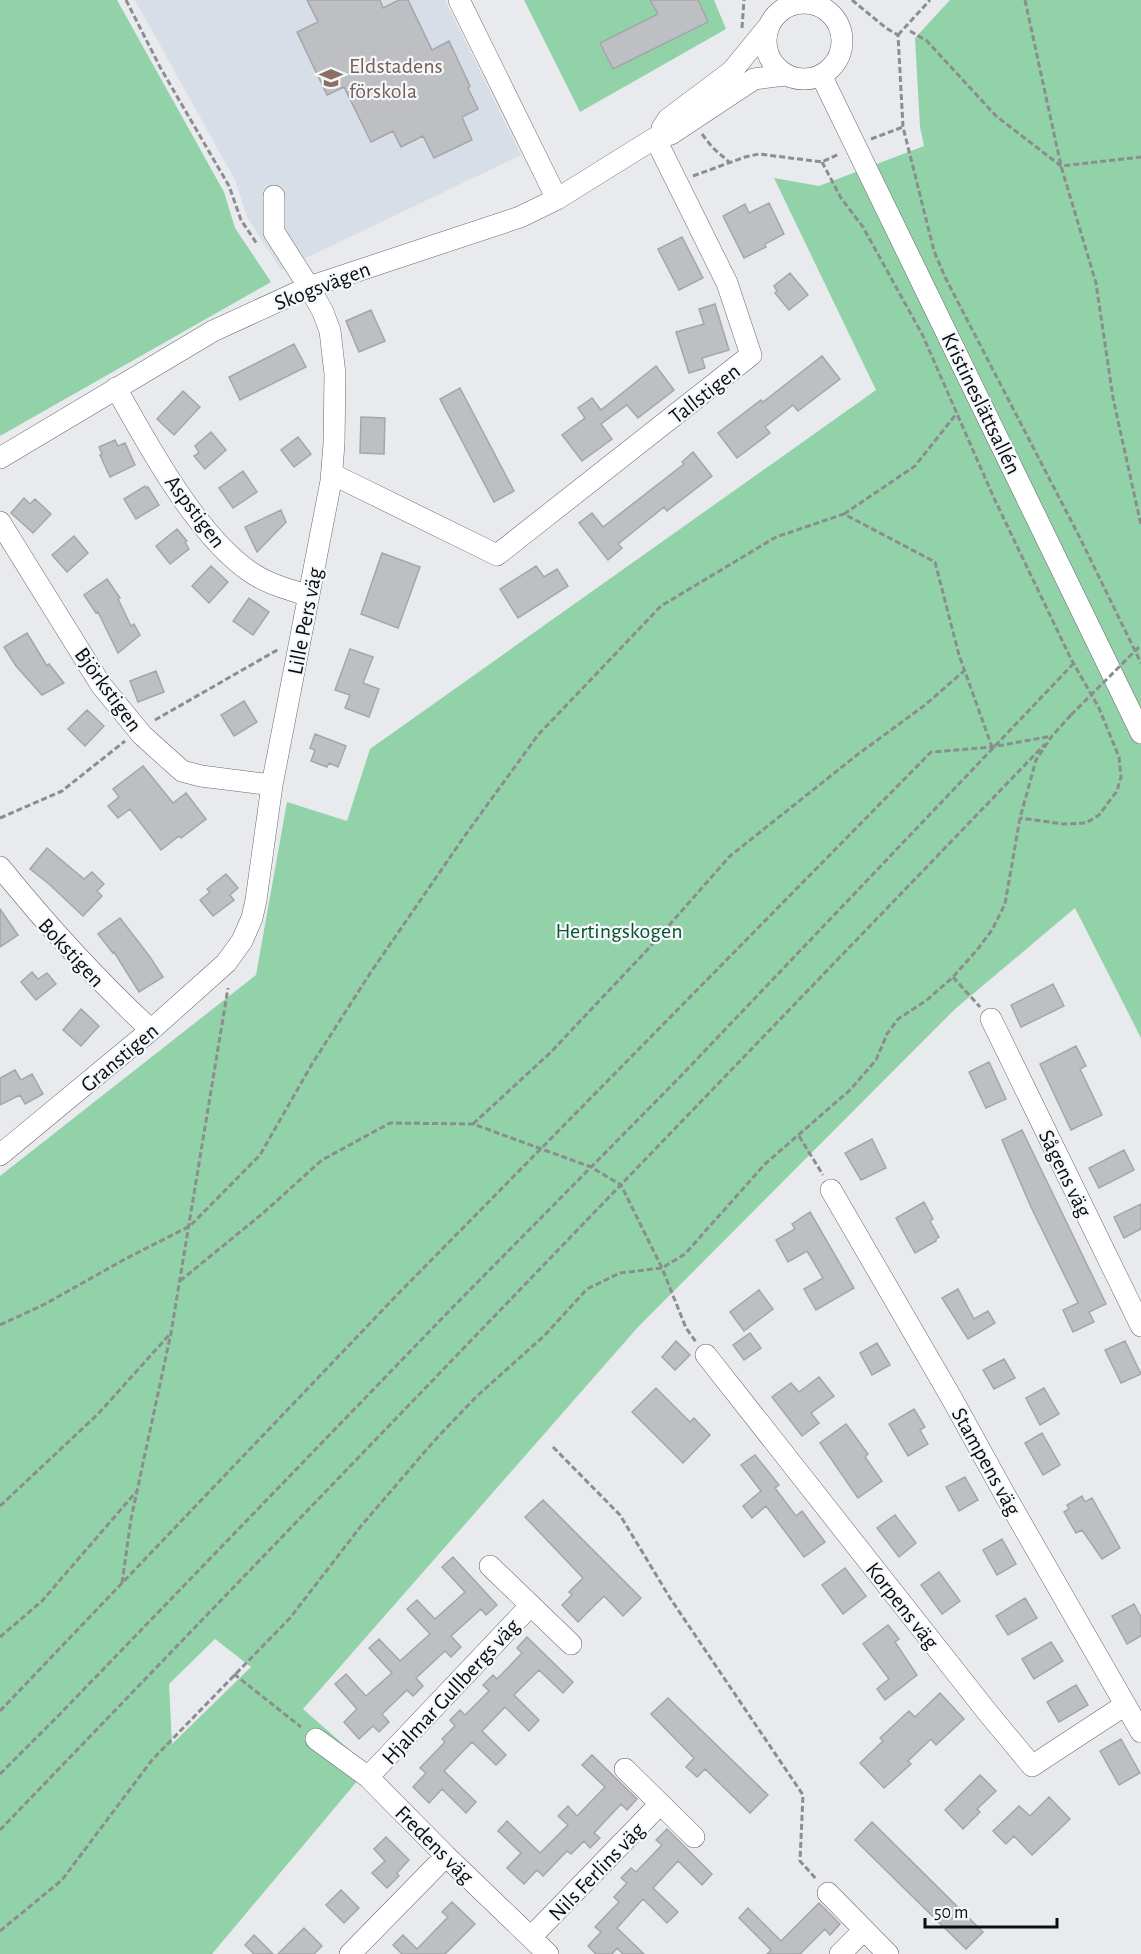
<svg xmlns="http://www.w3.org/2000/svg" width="1141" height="1954" viewBox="0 0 1141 1954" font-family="'Alegreya Sans',sans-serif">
<rect width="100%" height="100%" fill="#e8eaed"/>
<!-- built -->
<path fill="#d7dee7" d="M135,0H445L521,155L281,270L247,217L235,180Z"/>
<!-- green -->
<path fill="#91d2a9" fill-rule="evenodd" d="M0,0H117L224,192L235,228L271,282L0,436Z
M524,0H714L726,29L580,112Z
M950,0H1141V1038L1075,908L955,1009L638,1327L303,1709L369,1767L212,1954H0V1176L256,975L287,802L347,821L370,749L876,390L774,178L819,186L924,146L920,127L915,38ZM215,1639L251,1667L172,1744L169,1684Z"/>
<!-- building -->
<path fill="#bdbfc2" stroke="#a4a6a9" stroke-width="1.5" d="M307,0H380L383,8L399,0H408L432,50L449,41L470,86L468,88L478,109L462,117L472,140L434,158L423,136L401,147L393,131L371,142L344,87L327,95L297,32L318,22Z
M650,0H698L708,22L613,69L600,43L658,14Z
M769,203L784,234L765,244L766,247L744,258L723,216L745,204L749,213Z
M682,237L703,278L679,290L658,249Z
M790,273L808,295L789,310L775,293L777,291L774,286Z
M715,304L729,350L702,358L705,368L689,373L676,332L704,324L699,309Z
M371,310L385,341L359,352L346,321Z
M294,344L306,367L240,400L229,377Z
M822,356L840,379L798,411L793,405L765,427L770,433L737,458L718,433L761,400L763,402Z
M656,366L674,390L638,418L627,405L601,424L612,439L582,461L562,435L585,418L578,408L592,398L601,410Z
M460,388L514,491L494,502L440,399Z
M183,391L200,407L174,435L157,419Z
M361,417L385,418L384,454L360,453Z
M211,432L226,450L205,469L194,456L199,453L195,446Z
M298,437L311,454L294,467L281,450Z
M115,440L118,446L125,443L135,465L110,477L100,455L102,454L99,447Z
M693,452L712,476L667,511L664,507L618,544L622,548L608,560L579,523L592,513L603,527L684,464L682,462Z
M243,471L257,492L233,508L219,488Z
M145,486L146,488L148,487L159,505L136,519L124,499Z
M24,498L30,504L35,499L51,514L33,533L11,513Z
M281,510L286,522L257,552L245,527Z
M177,529L187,541L185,542L189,549L170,564L156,546Z
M74,536L88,553L67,572L52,555Z
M382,553L420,567L398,628L361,614Z
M211,566L228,582L209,603L192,586Z
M536,566L544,577L557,569L568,586L518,618L500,589Z
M107,579L120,598L118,599L131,626L134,624L140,635L118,653L98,612L96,613L84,595Z
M249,598L269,612L253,635L233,621Z
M27,633L47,666L49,664L64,683L42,695L16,666L4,647Z
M350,649L373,657L363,683L379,689L369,717L345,708L350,695L335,690Z
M156,671L164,692L138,702L130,681Z
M244,701L257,722L234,736L221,715Z
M87,710L104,726L85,746L68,729Z
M315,734L346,746L338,767L329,763L327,767L311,761L315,750L310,748Z
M143,766L173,803L186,793L206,819L181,838L179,836L161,850L130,809L118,818L108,806L119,797L113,789Z
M47,848L84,879L92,872L104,884L97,891L102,896L83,916L49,884L30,869Z
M226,874L238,888L230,895L234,900L213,916L200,900L210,892L207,889Z
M0,909L18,935L0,947Z
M120,918L150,957L163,977L139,992L114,952L113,953L98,934Z
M32,972L38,979L47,973L56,984L36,1000L21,982Z
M1053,984L1064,1006L1021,1027L1011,1005Z
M81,1009L99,1026L81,1046L63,1030Z
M1076,1046L1086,1066L1080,1069L1102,1115L1071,1130L1040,1064Z
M989,1062L1006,1099L986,1108L969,1072Z
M15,1070L21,1080L32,1074L43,1094L25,1104L20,1095L0,1105V1078Z
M1022,1130L1106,1304L1089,1312L1094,1322L1073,1332L1063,1310L1078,1303L1031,1207L1002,1140Z
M872,1139L886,1168L861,1180L845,1153Z
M1124,1150L1134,1170L1099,1188L1089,1168Z
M924,1202L933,1219L930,1221L939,1237L936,1239V1241L915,1253L896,1218Z
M1141,1204V1229L1124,1238L1114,1217Z
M810,1212L854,1288L816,1310L804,1289L823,1278L807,1251L788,1262L776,1240L795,1229L792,1224Z
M958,1289L974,1319L988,1311L995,1323L968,1339L942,1298Z
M759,1290L773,1309L744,1331L730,1312Z
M750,1333L761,1348L744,1360L733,1345Z
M676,1341L690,1355L675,1370L662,1357Z
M1125,1341L1141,1374L1121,1383L1105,1350Z
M877,1343L890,1365L872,1375L860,1353Z
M1004,1359L1015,1378L994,1389L983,1370Z
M819,1377L834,1396L811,1413L819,1423L802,1436L772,1397L791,1383L799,1392Z
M656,1388L690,1422L694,1418L710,1435L683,1463L632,1412Z
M1044,1388L1059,1414L1040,1425L1026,1398Z
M914,1409L925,1427L920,1430L928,1444L908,1456L889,1424Z
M846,1424L868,1454L865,1457L882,1481L858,1498L820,1443Z
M1042,1433L1060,1465L1043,1475L1025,1443Z
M755,1455L779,1485L775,1488L796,1516L802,1511L825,1542L804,1557L766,1506L752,1518L743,1506L761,1491L741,1465Z
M965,1477L978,1500L959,1511L946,1487Z
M1082,1496L1085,1502L1092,1498L1120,1548L1102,1559L1082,1530L1076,1533L1064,1512L1069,1509L1067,1505Z
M543,1500L641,1598L623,1616L604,1596L578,1622L562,1605L572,1595L569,1592L583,1578L525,1517Z
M895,1515L916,1543L899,1557L877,1528Z
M1002,1539L1016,1564L997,1575L983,1550Z
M453,1557L497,1605L486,1615L481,1609L451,1636L461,1647L451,1657L445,1651L416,1678L423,1686L413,1696L407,1690L382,1714L389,1722L379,1732L373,1726L359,1739L344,1722L357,1709L335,1684L346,1674L366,1696L392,1673L369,1648L379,1639L400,1661L430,1634L407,1609L417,1600L435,1619L465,1592L442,1567Z
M845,1568L866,1596L843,1614L822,1585Z
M939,1572L960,1601L942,1614L921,1585Z
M1025,1598L1037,1618L1008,1635L996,1616Z
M1134,1604L1141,1617V1636L1127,1644L1112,1616Z
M888,1625L899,1639L895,1642L917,1675L885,1700L877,1689L889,1679L863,1644Z
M527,1637L573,1682L563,1693L539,1670L514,1695L539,1720L529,1731L505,1707L482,1731L506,1755L496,1765L472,1742L444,1771L476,1802L466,1813L442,1789L429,1803L413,1787L426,1773L420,1768L445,1742L442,1739L455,1726L450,1720L460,1710L465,1715L489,1691L483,1685L493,1675L497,1679L522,1653L517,1648Z
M1051,1642L1063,1661L1034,1679L1022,1659Z
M1076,1685L1088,1705L1059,1722L1047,1702Z
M940,1693L964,1719L936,1745L931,1739L908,1761L911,1764L884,1788L860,1763L883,1741L880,1738L909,1711L915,1717Z
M668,1698L768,1795L750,1813L705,1769L697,1777L686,1767L694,1758L651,1714Z
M1121,1739L1140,1773L1119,1785L1100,1751Z
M592,1755L637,1799L627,1810L621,1804L594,1833L600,1838L590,1848L584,1841L571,1854L567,1851L543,1876L537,1870L524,1884L507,1868L521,1853L498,1831L507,1821L540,1853L568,1825L558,1816L568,1806L577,1816L605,1787L582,1765Z
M980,1775L996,1791L977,1809L980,1812L963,1829L945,1810Z
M1049,1797L1070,1819L1032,1855L1014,1836L1006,1844L993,1831L1019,1806L1030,1816Z
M872,1822L983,1932L966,1949L855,1840Z
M667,1829L712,1874L702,1885L678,1861L653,1888L678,1912L667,1923L643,1899L617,1928L644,1954H623L617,1948L612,1954H596L588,1946L601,1932L595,1927L619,1902L614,1897L627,1883L621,1878L631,1868L636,1872L662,1845L656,1840Z
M386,1837L409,1860L397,1873L399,1876L387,1888L372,1873L385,1861L374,1849Z
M341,1890L359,1908L344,1923L326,1905Z
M452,1902L475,1924L445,1954H402L393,1945L403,1935L417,1949L448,1917L442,1912Z
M819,1903L840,1924L830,1935L825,1929L800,1954H767L771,1950L739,1918L748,1908L781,1941Z
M304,1928L322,1946L314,1954H278Z
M254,1935L273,1954H254L245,1945Z"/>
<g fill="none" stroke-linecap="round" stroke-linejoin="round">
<!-- minor casing -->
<g stroke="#686a6c" stroke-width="22">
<path id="minor" d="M459,0L557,199
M766 41a38 38 0 1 1 76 0a38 38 0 1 1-76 0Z
M821,75L1141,733
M662,128L668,119L732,71L768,27
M116,388C148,445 196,534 249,571C267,584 288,589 309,596
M0,458L213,331L309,287L520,217L557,199L655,138L671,134L754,79L785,75
M332,474L497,555L751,355L727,283L655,138
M0,522L101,685L142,735L182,771L201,776L272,785
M0,867C47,925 96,979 151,1030
M991,1019L1141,1326
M0,1155L151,1030L226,963L242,941L252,918L256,900L272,785L331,481L334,444L335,374L330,331L323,312L309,287L274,232V196
M831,1190L951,1397L1005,1495L1141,1732
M706,1355L988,1713L1032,1766L1125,1705
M490,1566L571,1644
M316,1739L368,1777L446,1856L548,1954
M625,1769L694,1837
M368,1777L531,1605
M828,1893L888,1954
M531,1937L660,1804
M350,1954L446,1856
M840,1954L864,1930"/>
</g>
<!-- path -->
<path stroke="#8b8d8f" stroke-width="3" stroke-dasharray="6 3" stroke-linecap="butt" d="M126,0L160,67L229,186L241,220L257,244
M852,0L886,28L898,35L903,127L934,251L945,277L1079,536L1141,663
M1025,0L1061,166L1096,283L1113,398L1141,525
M742,28L744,0
M910,31L927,41L996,116L1061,166L1141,157
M898,35L930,0
M702,134L712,147L729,162
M871,139L903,127
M822,162L841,198L863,227L923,336L993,496L1071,659L1099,708L1119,757L1121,777L1117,791L1099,815L1086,823L1064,824L1020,818
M693,176L745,157L759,154L822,162L839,154
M844,514L915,466L957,413
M155,720L279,649
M0,818L62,791L125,741
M953,977L980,1007
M473,1124L551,1052L650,947L730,856L857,755L925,705L964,671
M799,1136L823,1175
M180,1281L262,1214L322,1160L390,1123L473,1124L591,1167L621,1185L662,1268L686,1328L696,1342
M0,1325L45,1304L127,1258L190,1226L260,1155L312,1064L371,972L466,834L538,735L661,606L776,537L844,514L935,562L959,655L992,747
M553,1447L620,1515L670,1598L803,1795L800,1861L817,1880
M0,1506L98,1414L170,1334
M122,1583L131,1519L171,1333L228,988
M0,1637L42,1601L136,1492
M234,1674L301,1727
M0,1711L396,1296L931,752L992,747L1052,736
M0,1774L60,1714L452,1308L678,1079L1074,663
M0,1830L1045,744
M0,1931L62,1880L152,1760L290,1618L361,1526L434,1441L476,1397L545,1335L587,1289L620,1273L662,1268L685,1254L765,1164L850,1090L876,1060L887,1034L898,1019L927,1000L953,977L977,950L992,930L1005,904L1020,818L1036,760L1052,736L1071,715"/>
<!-- minor -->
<use href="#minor" stroke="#fff" stroke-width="21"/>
<!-- path-bridge -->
<path stroke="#8b8d8f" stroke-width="3" stroke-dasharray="6 3" stroke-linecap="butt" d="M1071,715L1141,645"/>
</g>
<!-- icons -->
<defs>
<g id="school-bare" transform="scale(1.8)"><path d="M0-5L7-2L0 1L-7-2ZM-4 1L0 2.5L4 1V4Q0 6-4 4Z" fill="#8d6e63" stroke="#f5f8fb" stroke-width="2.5" paint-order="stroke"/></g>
</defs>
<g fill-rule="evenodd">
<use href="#school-bare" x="331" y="78"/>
</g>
<g text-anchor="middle" stroke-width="4.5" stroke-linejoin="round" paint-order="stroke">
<!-- education labels -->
<g font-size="22" fill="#785e54" stroke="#f5f8fb" text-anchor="start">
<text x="349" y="73">Eldstadens<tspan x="349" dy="25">förskola</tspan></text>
</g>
<!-- street labels -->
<g font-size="22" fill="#0c0d0e" stroke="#f5f8fb">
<text transform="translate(322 285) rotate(-21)" y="8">Skogsvägen</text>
<text transform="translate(704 393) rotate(-38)" y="8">Tallstigen</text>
<text transform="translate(982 403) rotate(64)" y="8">Kristineslättsallén</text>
<text transform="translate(196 511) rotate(53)" y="8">Aspstigen</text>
<text transform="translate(304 621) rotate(-79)" y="8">Lille Pers väg</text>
<text transform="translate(109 689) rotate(54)" y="8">Björkstigen</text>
<text transform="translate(72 952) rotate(47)" y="8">Bokstigen</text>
<text transform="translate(119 1057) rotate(-40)" y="8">Granstigen</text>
<text transform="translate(1066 1173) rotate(64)" y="8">Sågens väg</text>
<text transform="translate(987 1461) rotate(61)" y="8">Stampens väg</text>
<text transform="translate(903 1605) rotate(52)" y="8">Korpens väg</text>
<text transform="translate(450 1691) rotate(-47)" y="8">Hjalmar Gullbergs väg</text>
<text transform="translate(435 1844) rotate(45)" y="8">Fredens väg</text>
<text transform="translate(596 1871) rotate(-46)" y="8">Nils Ferlins väg</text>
</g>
<!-- park labels -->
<g font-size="22" fill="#0c5230" stroke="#f5f8fb">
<text x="619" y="938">Hertingskogen</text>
</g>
</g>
<!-- scale -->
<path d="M925 1918v9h132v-9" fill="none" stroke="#0c0d0e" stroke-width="3"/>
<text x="934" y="1918" font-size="18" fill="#0c0d0e" stroke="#f5f8fb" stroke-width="4.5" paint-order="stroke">50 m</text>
</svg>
